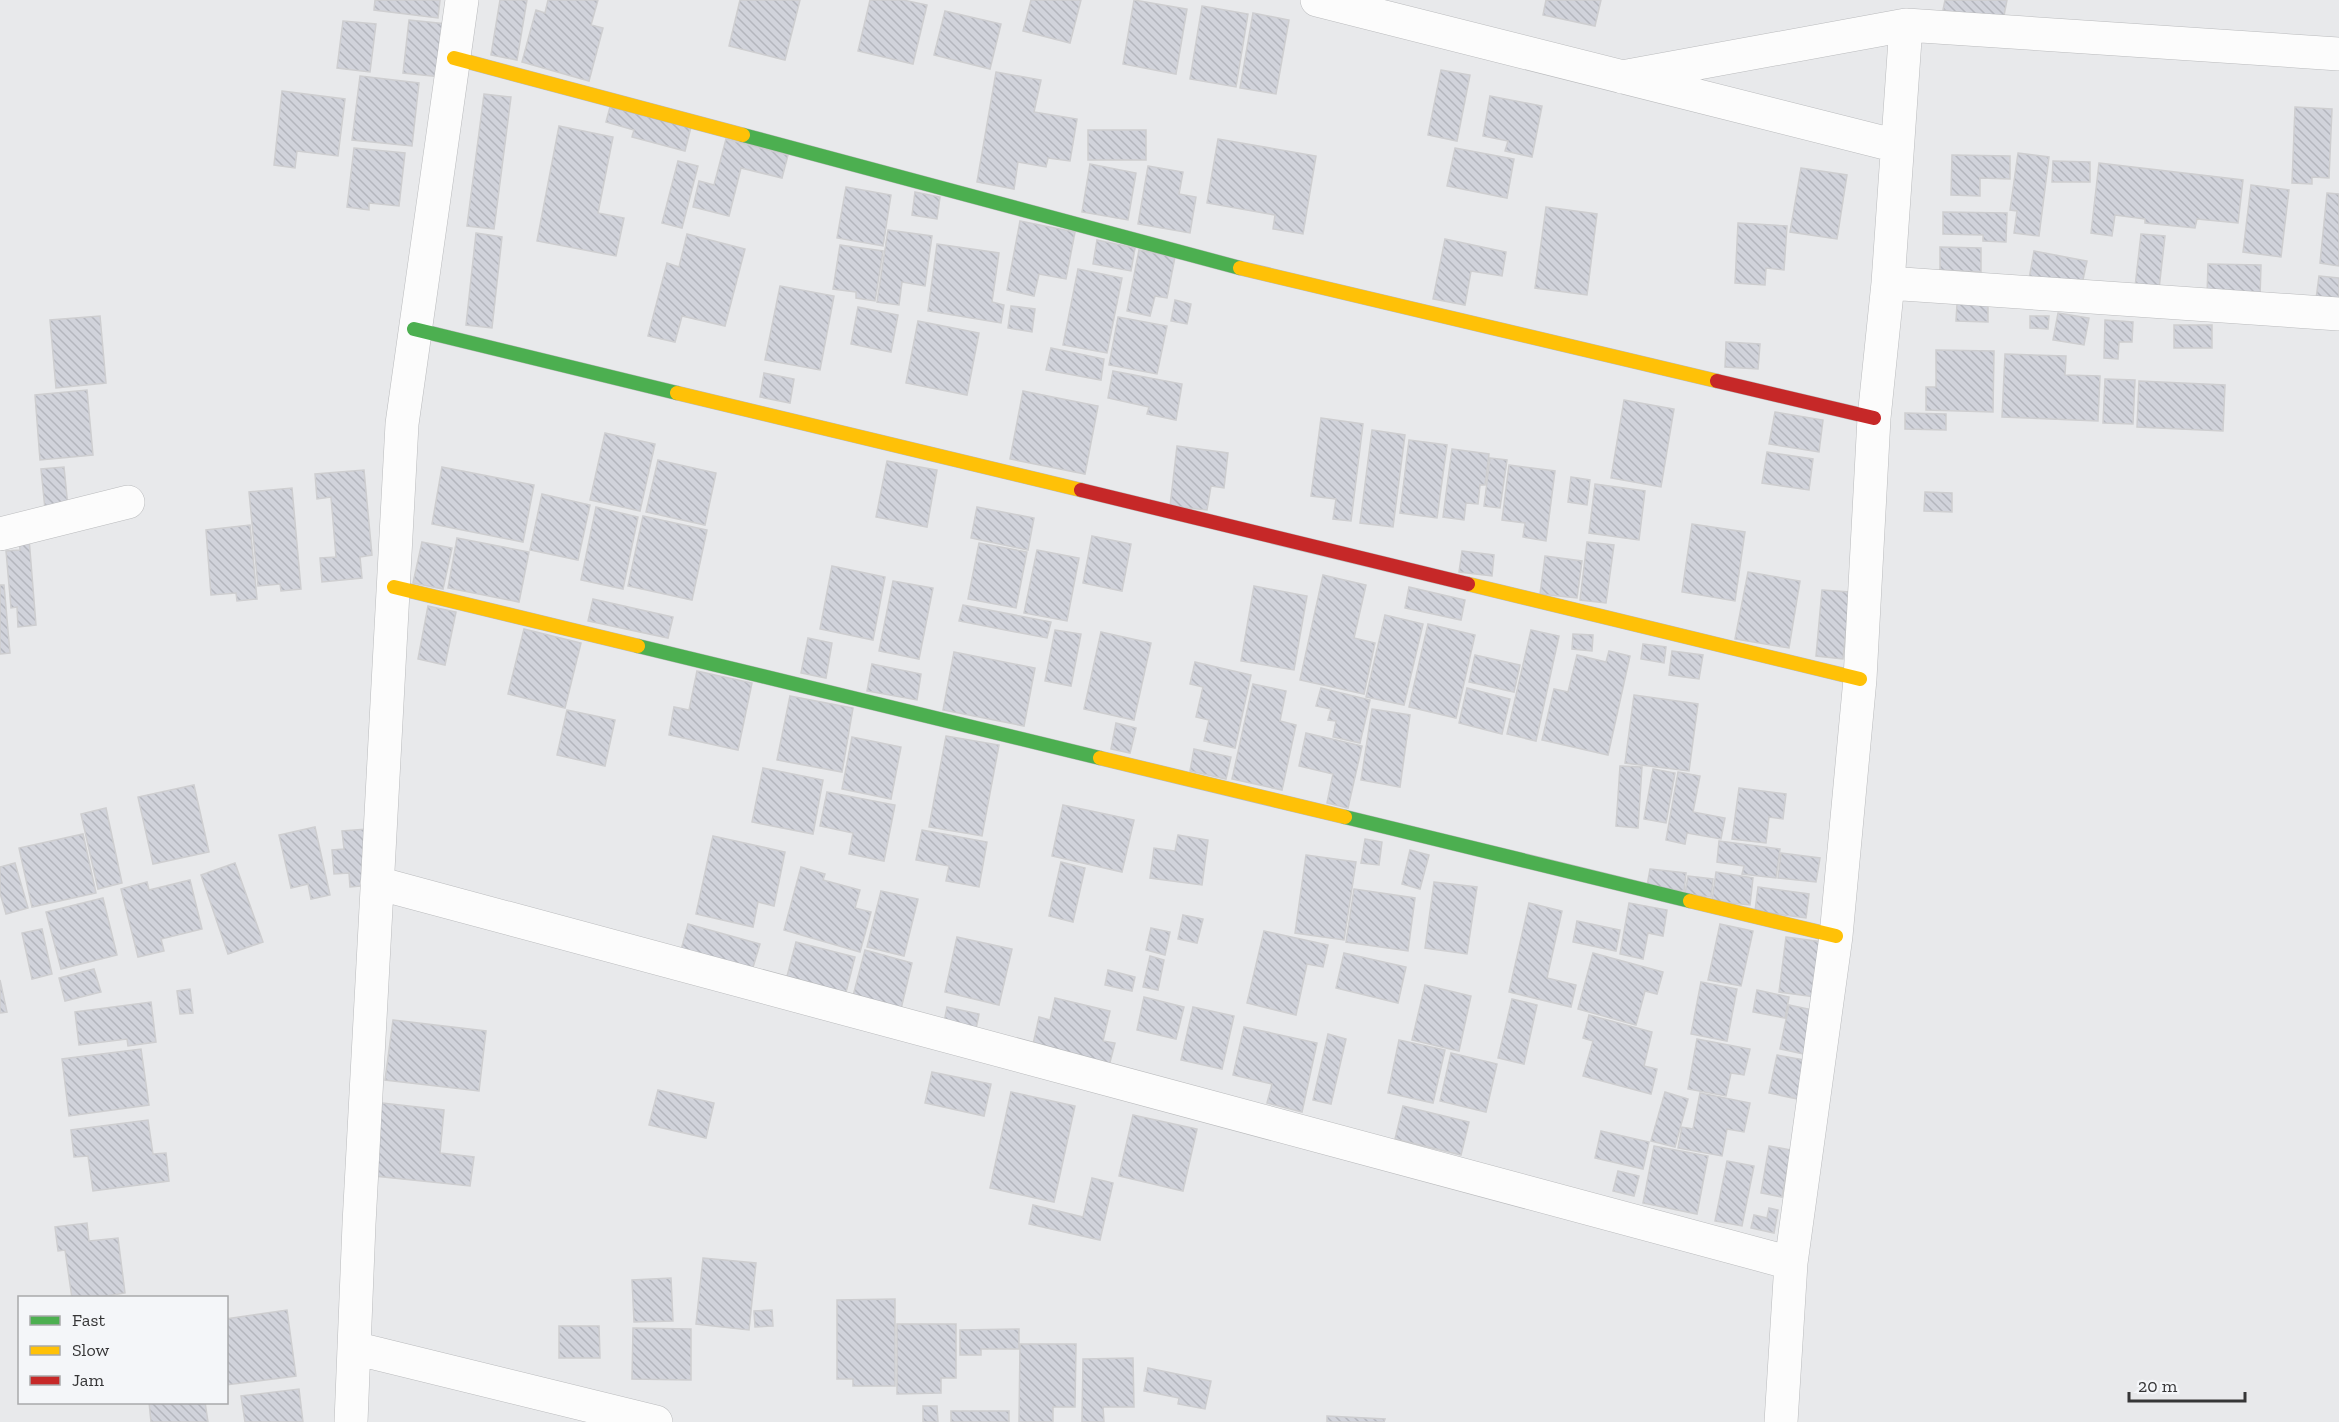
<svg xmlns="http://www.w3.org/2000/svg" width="2339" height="1422" viewBox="0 0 2339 1422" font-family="'Zilla Slab',serif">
<defs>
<pattern id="building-back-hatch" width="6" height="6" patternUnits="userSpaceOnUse" patternTransform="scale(1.5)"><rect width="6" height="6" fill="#d1d3db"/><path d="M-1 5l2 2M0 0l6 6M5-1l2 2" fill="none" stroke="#b4b6bd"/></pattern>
</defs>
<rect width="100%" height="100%" fill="#e8e9eb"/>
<!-- building -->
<path fill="url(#building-back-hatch)" stroke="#ceced0" stroke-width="1.5" d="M375,0H440L438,18L374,10Z
M500,0H527L517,60L491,55Z
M548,0H598L591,25L603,28L589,81L522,62L536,10L545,13Z
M740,0H800L785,60L729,46Z
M870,0H903L927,5L913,64L858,51Z
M1031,0H1081L1070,43L1023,31Z
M1134,0L1187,9L1176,74L1123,64Z
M1546,0H1601L1595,26L1543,15Z
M1945,0H2007L2003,21L1943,10Z
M1202,6L1248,14L1236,87L1190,79Z
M945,11L1001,24L990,69L934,55Z
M1253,13L1289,20L1276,94L1240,88Z
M409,20L447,24L441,77L403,73Z
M343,21L376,24L370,72L337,68Z
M1441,70L1470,75L1457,141L1428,135Z
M996,72L1041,80L1034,112L1077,119L1070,161L1048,158L1046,167L1018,162L1014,189L977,182Z
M360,76L419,83L412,146L352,140Z
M282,91L345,99L338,156L297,151L295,168L274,165Z
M484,94L511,97L494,229L467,226Z
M1490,96L1542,106L1532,157L1505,151L1508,141L1483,136Z
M610,107L691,127L685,151L632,137L634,130L606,122Z
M2295,107L2332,109L2329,178L2312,177V184L2292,183Z
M559,126L613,137L598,213L624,218L616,256L537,241Z
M1088,130H1146V160H1088Z
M726,139L788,155L782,178L741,168L729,216L693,207L699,181L714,185Z
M1218,139L1316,156L1303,234L1273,229L1275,215L1207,203Z
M354,148L405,153L399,206L369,203V210L347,207Z
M1455,148L1514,159L1507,198L1447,186Z
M2018,153L2049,157L2039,236L2014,233L2017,211L2010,210Z
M1952,155L2010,156V179L1980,178V196L1951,195Z
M678,161L698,166L682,228L662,223Z
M2053,161L2090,162V182H2052Z
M2099,163L2243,180L2238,223L2197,219L2195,228L2145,223V219L2115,215L2112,236L2091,233Z
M1090,164L1136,173L1128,220L1082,212Z
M1148,166L1183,172L1179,194L1196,197L1190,233L1138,224Z
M1801,168L1847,175L1837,239L1790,232Z
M2251,185L2289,190L2281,257L2243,252Z
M846,187L891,195L883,246L837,238Z
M915,192L940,197L937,219L912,215Z
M2327,193L2339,194V266L2320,263Z
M1546,207L1597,214L1587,295L1535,288Z
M1943,212L2007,213L2006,242L1983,241V235L1943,234Z
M1020,221L1075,232L1066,279L1039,274L1034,296L1007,290Z
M1738,223L1787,226L1784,270L1766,268L1765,285L1735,283Z
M888,230L932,236L925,286L902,282L899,305L877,302Z
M476,233L502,237L492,328L466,325Z
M687,234L745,249L725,326L682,316L675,342L648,336L667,263L679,267Z
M2141,234L2165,236L2159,289L2135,287Z
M1445,239L1506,252L1502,276L1471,271L1465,305L1433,299Z
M1097,240L1135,248L1131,271L1093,264Z
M937,244L999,253L992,302L1004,305L1001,323L928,311Z
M840,245L883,251L875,301L856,298V292L833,289Z
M1940,247L1981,248V272L1940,270Z
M1139,250L1175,257L1167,298L1155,296L1150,316L1127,311Z
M2034,251L2087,261L2081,289L2029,279Z
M2208,264L2261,265L2260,297L2207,296Z
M1078,269L1122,278L1107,353L1063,345Z
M2319,276L2339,278V301L2316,299Z
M780,286L834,296L820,370L765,360Z
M1175,300L1191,304L1187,324L1171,321Z
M1957,304L1988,305V322L1956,321Z
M1011,306L1035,309L1032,332L1008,328Z
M858,307L898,315L891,352L851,344Z
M2058,313L2089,318L2084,345L2053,340Z
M100,316L106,383L56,388L50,320Z
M2030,316H2049L2048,329L2030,328Z
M1118,317L1167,326L1157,374L1109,365Z
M2105,320L2133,322L2132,342H2119L2118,359L2104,358Z
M918,321L979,333L967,395L906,383Z
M2174,325H2212V348H2174Z
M1726,342L1760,344L1758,369L1725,367Z
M1051,348L1104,359L1101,380L1046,370Z
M1936,350L1994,351L1993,412L1926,410V387H1936Z
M2005,354L2066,356L2065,375L2100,376L2098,421L2002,417Z
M1113,371L1182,384L1176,420L1147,414L1149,407L1108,398Z
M764,373L794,379L790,403L760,397Z
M2105,379L2135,380L2133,424L2103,423Z
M2139,381L2225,385L2223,431L2137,427Z
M87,390L93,455L40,460L35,395Z
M1023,391L1098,406L1085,474L1010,459Z
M1624,400L1674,409L1661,487L1611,478Z
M1775,412L1823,420L1819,452L1769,444Z
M1905,413L1946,414V430L1905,429Z
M1321,418L1363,424L1351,521L1333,519L1336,499L1311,496Z
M1372,430L1405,435L1393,527L1360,523Z
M605,433L655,444L640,511L590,500Z
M1409,440L1447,445L1437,518L1400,513Z
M1177,446L1228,453L1224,488L1211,486L1207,510L1170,506Z
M1452,449L1489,454L1485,485H1480L1478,504L1466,503L1464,520L1443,517Z
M1767,452L1813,459L1809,490L1762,483Z
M1490,458L1507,460L1500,508L1484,506Z
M658,460L716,473L705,525L646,512Z
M887,461L937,470L927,527L876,517Z
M1509,465L1555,471L1546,541L1523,537L1525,523L1502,520Z
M64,467L68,507L45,509L41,469Z
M442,467L534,485L523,542L432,524Z
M364,470L372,555L360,557L362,578L322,582L320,558L336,557L331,497L317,499L315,474Z
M1571,477L1590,480L1587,505L1568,502Z
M1595,484L1645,491L1639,540L1589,533Z
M292,488L301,589L281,591L280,584L258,586L249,492Z
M1925,492L1952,493V512L1924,511Z
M542,494L590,505L578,560L530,550Z
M596,507L638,517L623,589L581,580Z
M977,507L1034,518L1028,550L971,538Z
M643,516L707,530L692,600L628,586Z
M1692,524L1745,532L1735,601L1682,592Z
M250,525L257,599L237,601L236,593L211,595L206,530Z
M1092,536L1131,544L1122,591L1083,583Z
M29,538L36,625L18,627L17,607L11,608L6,551L20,550L19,539Z
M457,538L529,552L519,602L448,588Z
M422,542L452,548L443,589L413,583Z
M1587,542L1614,545L1606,603L1580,600Z
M979,543L1027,552L1016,608L968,599Z
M1037,550L1079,558L1067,621L1024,613Z
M1462,551L1494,555L1492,576L1459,572Z
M1545,556L1582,561L1577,598L1540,594Z
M832,566L885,577L873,640L820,629Z
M1748,572L1800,581L1789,648L1735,639Z
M1323,575L1366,585L1354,638L1375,643L1364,694L1300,680Z
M893,581L933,588L919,659L879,651Z
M0,585H4L10,653L0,654Z
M1254,586L1307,596L1294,670L1241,661Z
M1409,587L1465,600L1461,620L1405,608Z
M1822,590L1850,592L1843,659L1816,656Z
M593,599L673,617L668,638L588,621Z
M963,605L1051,622L1047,638L959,621Z
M428,606L456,612L445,665L418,659Z
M1385,615L1423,624L1404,705L1366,697Z
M1428,624L1475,635L1456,718L1409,707Z
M524,629L581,643L565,708L508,694Z
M1055,630L1081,634L1071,686L1045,681Z
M1531,630L1559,636L1536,741L1507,734Z
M1101,632L1151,643L1134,720L1084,709Z
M1573,634L1593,635L1592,651L1572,649Z
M808,638L832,643L826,678L801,673Z
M1643,644L1666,647L1664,663L1641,659Z
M1609,651L1630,656L1608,755L1542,740L1554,689L1568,692L1577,655L1606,662Z
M1672,651L1703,655L1699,679L1669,675Z
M954,652L1035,668L1024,726L943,710Z
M1475,655L1520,665L1514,692L1469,682Z
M1195,662L1251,675L1235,748L1204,741L1209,720L1196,717L1203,687L1190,684Z
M872,664L921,674L917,700L867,691Z
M697,671L752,683L738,750L669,735L674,707L689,710Z
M1253,684L1286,691L1280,721L1296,725L1282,790L1232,779Z
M1321,688L1370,700L1360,743L1333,737L1336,721L1328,720L1331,709L1316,706Z
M1467,688L1510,699L1502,734L1459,723Z
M1634,695L1698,704L1689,771L1625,763Z
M790,696L853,708L842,772L777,760Z
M1372,709L1410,715L1400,787L1361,780Z
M567,710L615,720L605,766L557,755Z
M1116,723L1136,728L1130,753L1111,749Z
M1306,733L1362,746L1348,808L1327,803L1333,774L1299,766Z
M946,736L999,745L982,836L929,827Z
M852,737L901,747L891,799L842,789Z
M1194,749L1231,757L1226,779L1190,771Z
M1620,766L1642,767L1638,828L1616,826Z
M763,768L823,780L813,834L752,822Z
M1653,769L1675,773L1666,823L1644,819Z
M1678,772L1700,776L1693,812L1725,818L1721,839L1687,833L1685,844L1666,840Z
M194,785L209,852L153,864L138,797Z
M1739,788L1786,794L1783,819L1769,817L1766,843L1732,839Z
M827,792L895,805L884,861L849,854L853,833L820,826Z
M1063,805L1134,820L1122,872L1052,856Z
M106,808L122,883L98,889L81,814Z
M315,827L330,895L311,899L308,884L291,888L279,835Z
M367,829L372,885L350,887L349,873L334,874L332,850L344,849L342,831Z
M922,830L987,842L979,887L946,881L949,866L916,860Z
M83,834L96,893L32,907L19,848Z
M1178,835L1208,840L1202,885L1150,878L1154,848L1175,851Z
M713,836L785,852L774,906L758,902L753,927L696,914Z
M1365,839L1382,842L1379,865L1361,863Z
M1719,841L1780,849L1776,878L1742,874L1744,866L1717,862Z
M1410,850L1429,855L1420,889L1402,884Z
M1781,853L1820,858L1816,882L1778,878Z
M1306,855L1356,862L1344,940L1295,933Z
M1061,862L1085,868L1073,922L1049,916Z
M15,863L28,908L6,914L0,893V867Z
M235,863L263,942L228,954L201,875Z
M801,867L825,874L823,880L860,890L855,908L871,912L860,952L784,930Z
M1650,869L1686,873L1684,891L1647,886Z
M1716,872L1753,878L1750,905L1712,901Z
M1688,876L1713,879L1711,897L1685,894Z
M190,880L202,929L161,939L164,951L138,957L121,889L147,882L149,890Z
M1434,882L1477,887L1467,954L1425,948Z
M1758,887L1809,894L1806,918L1755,911Z
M1354,889L1415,898L1408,951L1346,942Z
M881,891L918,899L904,956L867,947Z
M103,898L117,955L61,969L46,912Z
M1529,903L1562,911L1547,978L1576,985L1571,1007L1509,992Z
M1629,903L1667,910L1663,936L1648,933L1643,959L1620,954Z
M1183,915L1203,919L1197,943L1178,939Z
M1577,921L1620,930L1616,951L1573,942Z
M688,924L760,944L751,974L680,954Z
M1720,924L1753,931L1741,986L1708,980Z
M1151,928L1170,932L1165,955L1146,950Z
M42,929L52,974L32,979L22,933Z
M1264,931L1328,945L1323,967L1307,964L1296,1015L1247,1003Z
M957,937L1012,949L999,1005L945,992Z
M1786,937L1823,942L1815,997L1779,992Z
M796,942L855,957L844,1000L785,984Z
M865,950L912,963L901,1009L853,996Z
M1344,953L1406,967L1398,1003L1336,988Z
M1593,953L1663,972L1657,994L1645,991L1636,1025L1578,1009Z
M1150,956L1164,960L1158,990L1143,987Z
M94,969L101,992L65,1001L59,978Z
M1108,970L1135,977L1132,991L1105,985Z
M0,980L7,1012L0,1013Z
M1701,982L1737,989L1727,1041L1691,1034Z
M1425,985L1471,996L1459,1051L1412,1040Z
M190,989L193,1013L180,1014L177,991Z
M1757,990L1789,997L1785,1018L1753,1012Z
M1144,997L1184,1007L1176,1039L1137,1030Z
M1055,998L1110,1011L1103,1041L1115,1043L1109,1066L1032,1049L1039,1017L1050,1020Z
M1512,999L1537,1005L1524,1064L1498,1058Z
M151,1002L156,1042L128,1046L127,1039L79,1045L75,1012Z
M1789,1005L1813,1010L1804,1054L1780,1049Z
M947,1007L979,1014L976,1029L944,1022Z
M1193,1007L1234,1016L1222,1069L1181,1060Z
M1589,1015L1652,1032L1644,1066L1657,1069L1651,1094L1583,1076L1593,1041L1583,1038Z
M393,1020L486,1031L479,1091L385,1080Z
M1244,1027L1317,1043L1302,1112L1267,1103L1272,1084L1233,1075Z
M1328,1034L1346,1039L1331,1104L1313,1100Z
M1697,1039L1750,1049L1744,1075L1731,1073L1726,1096L1688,1089Z
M1399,1040L1445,1050L1433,1103L1388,1093Z
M141,1049L149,1105L69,1116L62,1059Z
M1451,1053L1497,1064L1486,1112L1440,1101Z
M1777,1055L1805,1060L1798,1099L1769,1093Z
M932,1072L991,1084L984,1116L925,1103Z
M658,1090L714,1103L706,1138L649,1125Z
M1011,1092L1075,1106L1054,1202L990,1188Z
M1665,1092L1688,1099L1675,1147L1651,1141Z
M1700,1093L1750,1103L1744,1132L1727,1129L1722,1156L1678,1148L1682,1127L1693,1129Z
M382,1103L444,1110L440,1153L474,1157L470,1186L374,1176Z
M1403,1106L1469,1122L1461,1155L1395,1139Z
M1133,1115L1197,1129L1183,1191L1119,1176Z
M148,1120L153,1154L166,1153L169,1181L93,1191L88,1156L74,1157L71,1130Z
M1601,1131L1649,1142L1643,1169L1595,1158Z
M1654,1146L1708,1156L1697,1214L1643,1203Z
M1769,1146L1791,1150L1782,1197L1761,1193Z
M1727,1161L1754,1166L1742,1226L1715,1221Z
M1618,1171L1639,1176L1634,1196L1613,1191Z
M1092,1178L1113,1183L1100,1240L1029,1224L1033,1205L1083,1217Z
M1769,1208L1778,1210L1774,1233L1751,1228L1754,1215L1767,1218Z
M87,1223L89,1241L118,1238L125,1293L95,1298H72L65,1250L58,1251L55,1227Z
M703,1258L756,1263L749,1330L696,1324Z
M671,1278L673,1321L634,1322L632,1280Z
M895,1299V1386H853V1379H837V1300Z
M287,1310L296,1376L226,1385V1319Z
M772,1310L773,1326L755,1327L754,1311Z
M897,1324H956V1378H941V1393L897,1394Z
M559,1326H599L600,1358H559Z
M633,1328L691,1329V1380L632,1379Z
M1019,1329V1349H981V1355H960V1330Z
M1020,1344H1076L1075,1407H1053V1422H1019Z
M1133,1358L1134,1407H1103L1104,1422H1082L1083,1359Z
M1148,1368L1211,1381L1205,1409L1178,1404L1179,1398L1144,1391Z
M299,1389L303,1422H245L241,1396Z
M149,1402H205L208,1422H151Z
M923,1406H937L938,1422H923Z
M951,1411H1009V1422H951Z
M1327,1416L1385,1419L1384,1422H1327Z"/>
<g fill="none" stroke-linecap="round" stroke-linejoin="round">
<!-- street casing -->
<g stroke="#babbbd" stroke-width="34">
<path id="street" d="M1317,0L1897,146
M1622,77L1906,25L2339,54
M1888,283L2339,314
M0,534L128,502
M377,883L1791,1263
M354,1348L656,1422
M351,1422L359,1224L402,424L462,0
M1781,1422L1791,1263L1836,936L1860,679L1874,418L1888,283L1906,25"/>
</g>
<!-- fast casing -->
<g stroke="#babbbd" stroke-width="15">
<path id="fast" d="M743,135L1240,268
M414,329L677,393
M638,646L1100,758
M1345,817L1690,901"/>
</g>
<!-- slow casing -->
<g stroke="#babbbd" stroke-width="15">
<path id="slow" d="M454,58L743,135
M1240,268L1717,381
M677,393L1081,490
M1468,584L1860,679
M394,587L638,646
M1100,758L1345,817
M1690,901L1836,936"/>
</g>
<!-- jam casing -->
<g stroke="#babbbd" stroke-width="15">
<path id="jam" d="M1717,381L1874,418
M1081,490L1468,584"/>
</g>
<!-- street -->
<use href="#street" stroke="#fcfcfc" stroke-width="33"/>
<!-- fast -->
<use href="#fast" stroke="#4caf50" stroke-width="14"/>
<!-- slow -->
<use href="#slow" stroke="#ffc107" stroke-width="14"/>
<!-- jam -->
<use href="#jam" stroke="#c62828" stroke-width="14"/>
</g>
<!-- legend -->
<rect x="18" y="1296" width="210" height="108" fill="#f4f6f9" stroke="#a8a9ab" stroke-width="1.5"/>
<rect x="30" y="1316" width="30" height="9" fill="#4caf50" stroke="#a8a9ab" stroke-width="1.5"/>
<text x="72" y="1326" font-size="18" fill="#363637">Fast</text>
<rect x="30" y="1346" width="30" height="9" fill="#ffc107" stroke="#a8a9ab" stroke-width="1.5"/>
<text x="72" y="1356" font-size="18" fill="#363637">Slow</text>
<rect x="30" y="1376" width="30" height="9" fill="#c62828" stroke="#a8a9ab" stroke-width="1.5"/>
<text x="72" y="1386" font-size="18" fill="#363637">Jam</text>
<!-- scale -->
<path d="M2129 1392v9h116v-9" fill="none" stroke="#363637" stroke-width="3"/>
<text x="2138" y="1392" font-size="18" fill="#363637" stroke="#f4f6f9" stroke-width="4.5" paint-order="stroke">20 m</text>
</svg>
